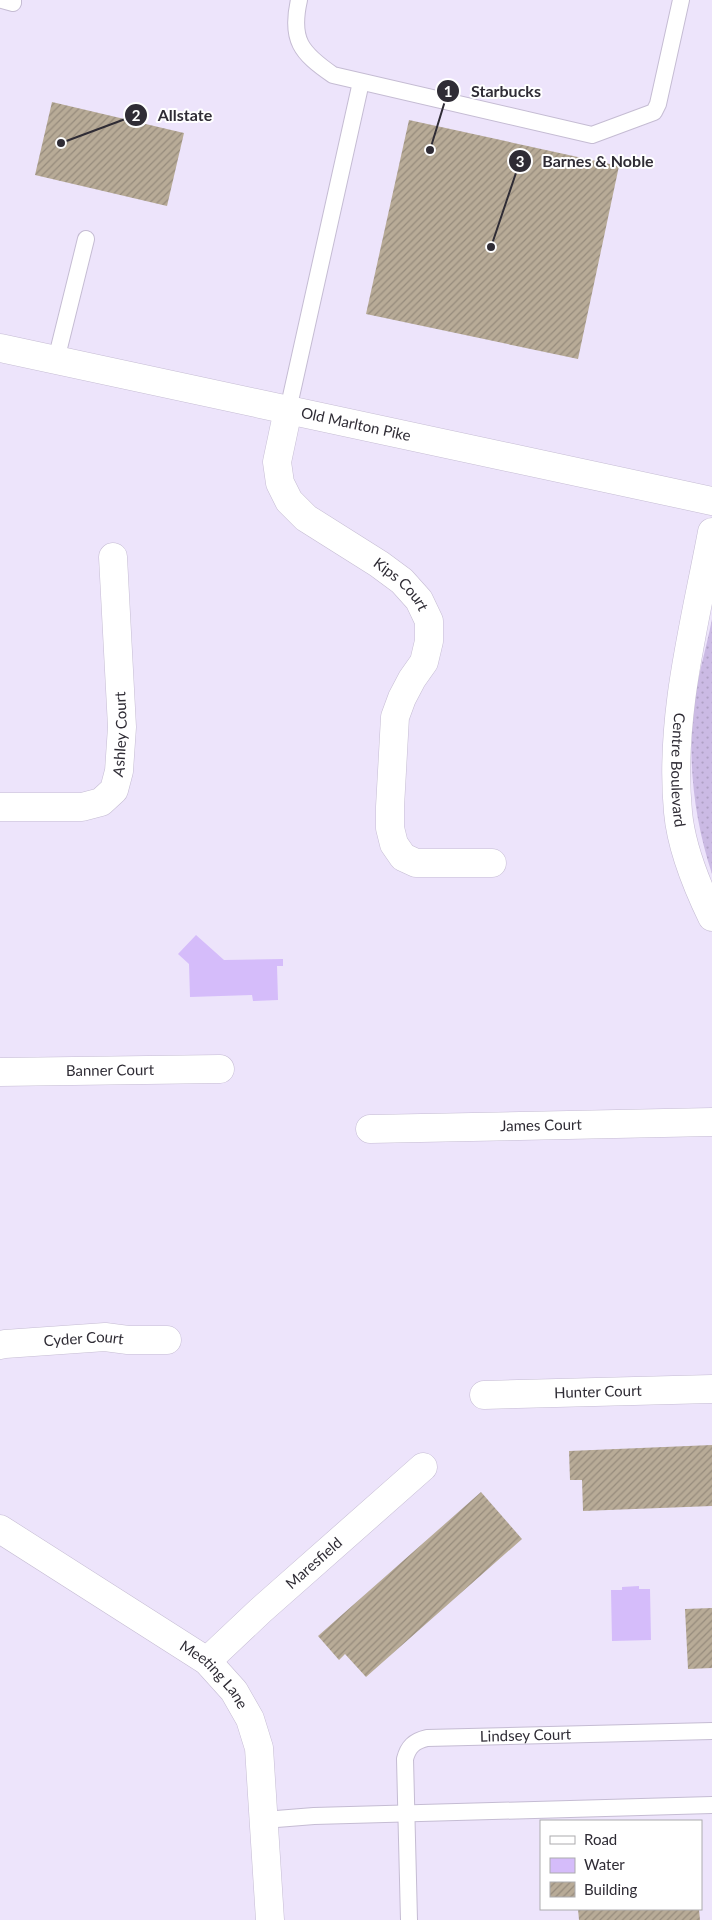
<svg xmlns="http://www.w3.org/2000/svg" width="712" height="1920" viewBox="0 0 712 1920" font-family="Lato,sans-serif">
<defs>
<pattern id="grass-dots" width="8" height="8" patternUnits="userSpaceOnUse" patternTransform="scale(1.25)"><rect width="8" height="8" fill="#cbbae4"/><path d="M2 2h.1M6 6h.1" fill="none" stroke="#afa0c4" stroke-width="1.8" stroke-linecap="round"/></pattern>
<pattern id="building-hatch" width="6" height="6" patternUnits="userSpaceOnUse" patternTransform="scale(1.25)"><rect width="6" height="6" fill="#b8ab97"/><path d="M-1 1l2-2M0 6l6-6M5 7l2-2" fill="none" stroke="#968b7c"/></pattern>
</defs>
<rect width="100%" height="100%" fill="#ede4fb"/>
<!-- grass -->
<path fill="url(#grass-dots)" d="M712,619V874C695,822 688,767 693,712C696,681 706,650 712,619Z"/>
<!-- water -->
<path fill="#d5bcfa" d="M196,935L224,960L283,959V966H277L278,1000L253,1001L252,995L190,997L189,964L178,954Z
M639,1586V1589H650L651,1640L612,1641L611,1590H622V1587Z"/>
<!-- building -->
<path fill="url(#building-hatch)" d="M52,102L184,133L167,206L35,175Z
M409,120L619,166L578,359L366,314Z
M712,1445V1506L583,1511L582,1480H570L569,1451Z
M481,1492L522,1539L366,1677L345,1654L339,1660L318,1636Z
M712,1608V1668L688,1669L685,1609Z
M578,1909H699L700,1920H579Z"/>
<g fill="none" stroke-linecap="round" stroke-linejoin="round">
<!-- service casing -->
<g stroke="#c5bcd3" stroke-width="18">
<g id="service">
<path d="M2,0L13,3V0"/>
<path d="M299,0C290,40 301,53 333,75L592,135L654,112L658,104L681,0"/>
<path d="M56,360L86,239"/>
<path d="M288,410L361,82"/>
<path d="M264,1820L314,1816L712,1805"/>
<path id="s1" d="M409,1920L405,1759C408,1747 414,1741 427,1738L712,1731"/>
</g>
</g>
<!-- minor casing -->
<g stroke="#c5bcd3" stroke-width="29">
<g id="minor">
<path id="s2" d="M288,410L277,462L280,483L289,501L306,518L379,564L402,581L419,600L429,621V641L424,662L412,679L402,698L395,717L390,807V828L394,844L403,857L416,863H492"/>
<path id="s3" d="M0,807H82L101,802L114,790L119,771L122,727L113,557"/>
<path id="s4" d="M0,1072L220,1069"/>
<path id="s5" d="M370,1129L712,1122"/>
<path id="s6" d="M0,1345L5,1344L105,1337L128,1340H167"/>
<path id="s7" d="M484,1395L712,1389"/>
<path id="s8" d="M0,1529L207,1661L234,1691L250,1719L259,1748L270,1920"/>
<path id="s9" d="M207,1661L260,1611L423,1467"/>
</g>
</g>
<!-- tertiary casing -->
<g stroke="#c5bcd3" stroke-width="29">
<g id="tertiary">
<path id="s10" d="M0,348L712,501"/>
<path id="s11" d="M712,532C695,623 669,718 678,812C681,846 697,886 712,917"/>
</g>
</g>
<!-- service -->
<use href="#service" stroke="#fff" stroke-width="16"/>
<!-- minor -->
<use href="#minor" stroke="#fff" stroke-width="28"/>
<!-- tertiary -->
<use href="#tertiary" stroke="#fff" stroke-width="28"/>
</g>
<g text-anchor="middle" stroke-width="4" stroke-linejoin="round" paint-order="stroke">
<!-- street labels -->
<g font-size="15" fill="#2f2c35" stroke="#fff">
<text dy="5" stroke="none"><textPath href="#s10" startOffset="364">Old Marlton Pike</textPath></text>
<text dy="5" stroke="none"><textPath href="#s2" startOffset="235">Kips Court</textPath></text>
<text dy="5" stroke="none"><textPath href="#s3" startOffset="176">Ashley Court</textPath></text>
<text dy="5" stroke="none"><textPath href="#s11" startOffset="241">Centre Boulevard</textPath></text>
<text dy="5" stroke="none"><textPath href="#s4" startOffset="110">Banner Court</textPath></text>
<text dy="5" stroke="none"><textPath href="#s5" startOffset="171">James Court</textPath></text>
<text dy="5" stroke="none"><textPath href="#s6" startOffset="84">Cyder Court</textPath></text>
<text dy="5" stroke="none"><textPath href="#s7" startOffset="114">Hunter Court</textPath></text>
<text dy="5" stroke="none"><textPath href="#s9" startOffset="145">Maresfield</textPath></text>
<text dy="5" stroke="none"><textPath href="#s8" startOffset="260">Meeting Lane</textPath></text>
<text dy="5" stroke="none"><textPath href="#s1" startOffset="292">Lindsey Court</textPath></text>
</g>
</g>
<!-- callouts -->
<path fill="none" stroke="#2f2c35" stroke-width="2" d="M430 150L448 91M61 143L136 115M491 247L520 161"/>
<g fill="#2f2c35" stroke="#fff" stroke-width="2">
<circle cx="430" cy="150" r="5"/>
<circle cx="61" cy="143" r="5"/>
<circle cx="491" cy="247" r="5"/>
<circle cx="448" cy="91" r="12"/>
<circle cx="136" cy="115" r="12"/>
<circle cx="520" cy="161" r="12"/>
</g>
<g font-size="15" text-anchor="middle" font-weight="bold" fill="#fff">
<text x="448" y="97">1</text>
<text x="136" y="121">2</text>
<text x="520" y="167">3</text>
</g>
<g font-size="16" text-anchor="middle" font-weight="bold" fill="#2f2c35" stroke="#fff" stroke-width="4" stroke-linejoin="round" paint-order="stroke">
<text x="506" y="97">Starbucks</text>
<text x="185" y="121">Allstate</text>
<text x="598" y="167">Barnes &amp; Noble</text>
</g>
<!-- legend -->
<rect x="540" y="1820" width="162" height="90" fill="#ffffff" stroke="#acabae"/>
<rect x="550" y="1836" width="25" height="8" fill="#ffffff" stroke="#acabae"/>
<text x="584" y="1845" font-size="15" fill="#2f2c35">Road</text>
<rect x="550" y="1858" width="25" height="15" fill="#d5bcfa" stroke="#acabae"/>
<text x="584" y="1870" font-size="15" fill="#2f2c35">Water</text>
<rect x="550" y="1882" width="25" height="15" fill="url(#building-hatch)" stroke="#acabae"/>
<text x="584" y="1895" font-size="15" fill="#2f2c35">Building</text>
</svg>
